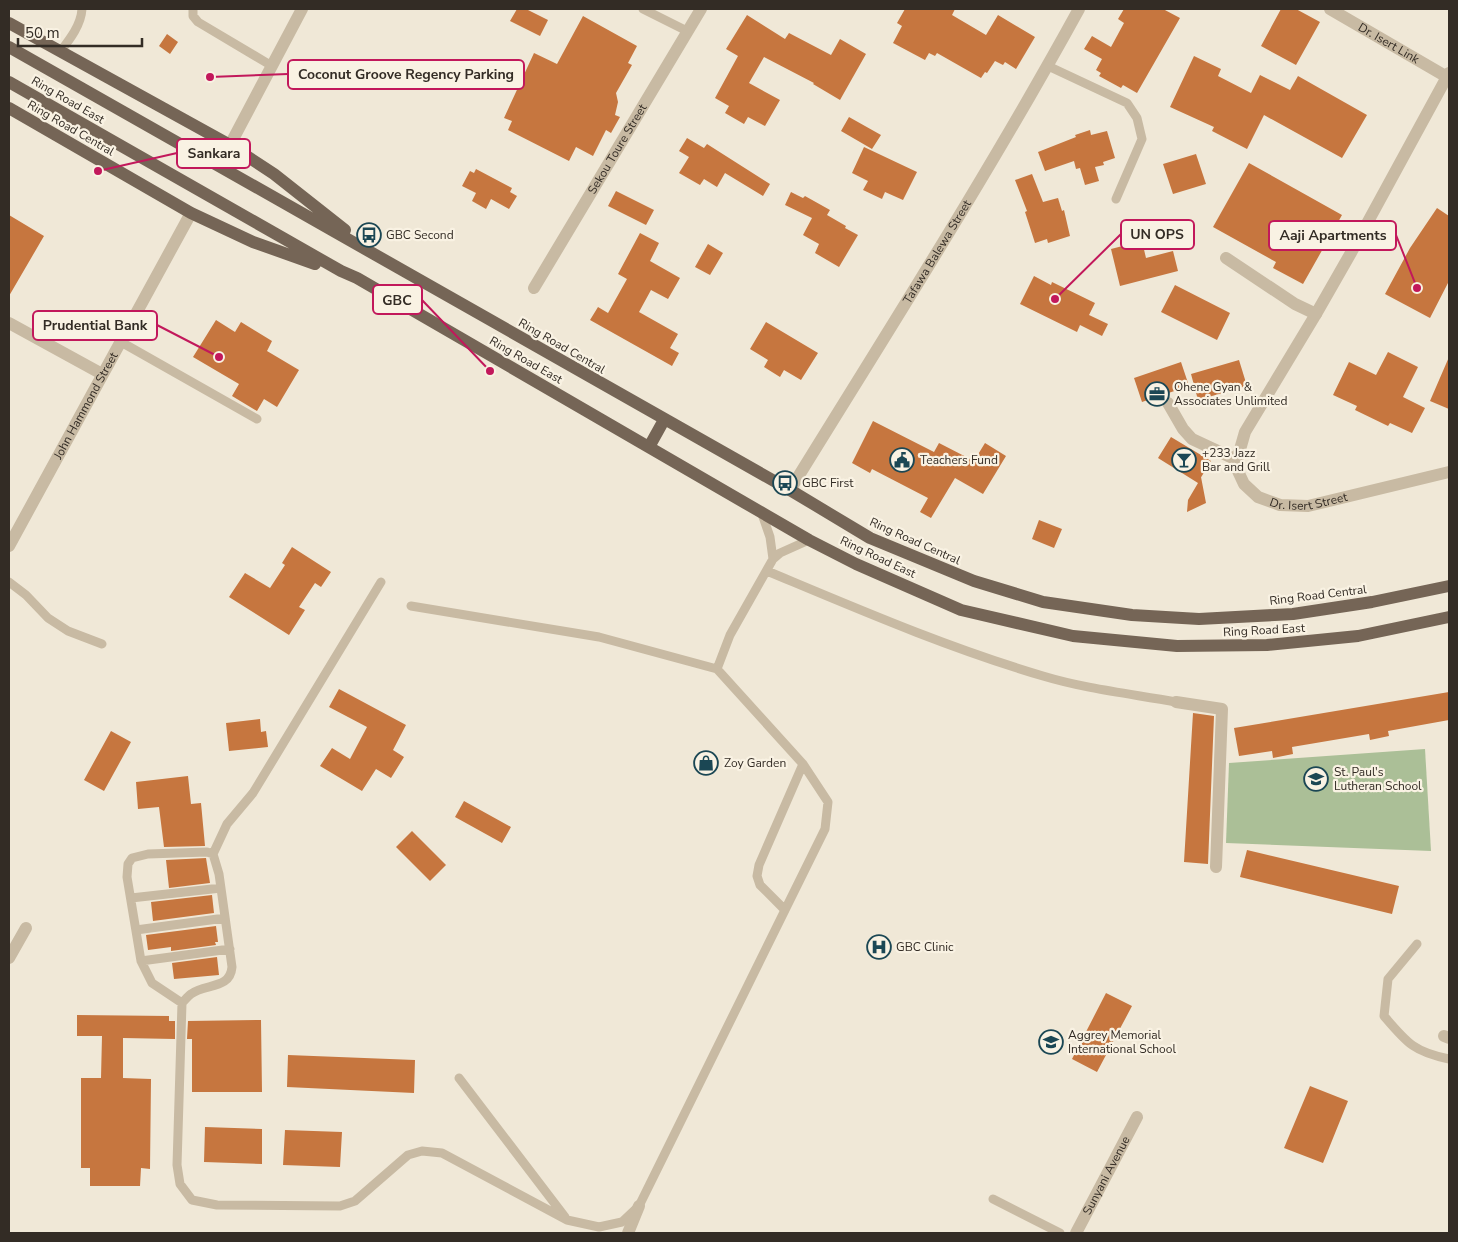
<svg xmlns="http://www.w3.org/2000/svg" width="1458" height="1242" viewBox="0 0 1458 1242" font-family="'Nunito Sans',sans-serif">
<rect width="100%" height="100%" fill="#f0e8d7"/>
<!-- green -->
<path fill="#abbf97" d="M1425,749L1431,851L1226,843L1229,763Z"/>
<!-- building -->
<path fill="#c6763f" d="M517,9H526L548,20L540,36L510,21Z
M905,9H955L952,15L986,35L998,15L1035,37L1016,69L1005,62L1003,65L995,61L987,73L985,72L981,78L937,53L935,56L929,53L925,60L893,43L902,26L897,23Z
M1124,9H1163L1180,18L1137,93L1123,85L1121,88L1099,76L1101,73L1096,70L1102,59L1084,49L1092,36L1111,47L1124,23L1118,19Z
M1281,9H1296L1320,22L1296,65L1261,46Z
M747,15L785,39L789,33L831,55L840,39L866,54L840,100L813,84L814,83L764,57L749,83L780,100L765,126L748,117L744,124L725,113L729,106L715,98L738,56L726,49Z
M583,16L637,46L628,63L632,65L616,93L618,102L615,115L620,117L611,133L606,130L593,156L576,147L569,161L508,130L512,121L504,118L534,53L557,64Z
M167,34L178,42L170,54L159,46Z
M1194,56L1221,69L1218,76L1251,93L1260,75L1290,90L1298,76L1367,115L1342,158L1264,115L1247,149L1212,131L1214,127L1170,107Z
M849,117L881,135L872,149L841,131Z
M1090,130L1091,135L1107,131L1115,158L1103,162L1104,165L1095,167L1099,181L1085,185L1080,168L1076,169L1074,161L1045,171L1038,152L1076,137L1075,135Z
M687,138L704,148L707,144L770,184L763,196L725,173L717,187L704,179L700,185L679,173L689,157L679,151Z
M864,147L917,172L903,200L885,192L882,199L863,190L868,181L852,173Z
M1196,154L1206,184L1173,194L1163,164Z
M1249,163L1342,215L1303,284L1273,268L1276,262L1213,227Z
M476,169L512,188L510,192L517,196L509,209L491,199L486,209L472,201L476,193L462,186L470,171L474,173Z
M1032,174L1043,202L1058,198L1062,211L1064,210L1070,236L1048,243L1047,239L1035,243L1025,212L1027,211L1015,180Z
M616,191L654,210L646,225L608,206Z
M791,192L803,198L805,196L830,210L827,215L846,226L845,228L858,235L839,267L815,253L819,244L803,235L812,218L785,205Z
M1437,208L1449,216V281L1430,318L1385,294L1410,248Z
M9,215L44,236L9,296Z
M640,233L659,243L650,261L680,278L668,299L651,290L639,312L678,334L670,348L679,353L672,366L590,320L598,307L608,313L627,279L618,274Z
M1142,241L1146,258L1173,251L1178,271L1120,286L1111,249Z
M708,244L723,253L710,275L695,267Z
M1034,276L1051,285L1052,282L1095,303L1089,315L1108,324L1102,336L1080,325L1077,332L1020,304Z
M1175,285L1230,313L1217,340L1161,312Z
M216,320L235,332L241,322L272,341L267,351L299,370L277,407L264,399L257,411L232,396L239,384L193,357Z
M766,322L818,353L801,380L784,370L780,377L764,367L768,360L750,349Z
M1388,352L1418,367L1403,397L1425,408L1412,433L1390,423L1388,426L1355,410L1357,406L1333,395L1349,362L1376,375Z
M1449,357V409L1430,401Z
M1239,360L1247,386L1198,400L1191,374Z
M1181,362L1189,386L1142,402L1134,378Z
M873,421L934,452L939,443L974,461L985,443L1006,456L983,494L955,478L931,518L920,512L928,498L872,469L870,473L852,463Z
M1171,437L1211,461L1200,479L1201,477L1206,503L1187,512L1188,500L1198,483L1158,458Z
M1039,520L1062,529L1054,548L1032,539Z
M292,547L331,572L321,587L315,583L299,607L305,610L289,635L229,597L245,573L270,588L285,565L282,563Z
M339,689L406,725L393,750L404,757L391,778L376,769L362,791L320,766L332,748L350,759L367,727L329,707Z
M1449,692V720L1388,731L1389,736L1370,740L1369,734L1292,747L1293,754L1273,758L1272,751L1239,756L1234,728Z
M1193,713L1214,716L1208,864L1184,862Z
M260,719L261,732L266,731L268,747L229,751L226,723Z
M111,731L131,742L104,791L84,780Z
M188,776L191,804L201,803L205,846L164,847L159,807L138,809L136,782Z
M464,801L511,827L502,843L455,817Z
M412,831L446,865L430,881L396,847Z
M1247,850L1399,886L1392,914L1240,877Z
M206,858L210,883L169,888L166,860Z
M212,895L214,913L153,921L151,902Z
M216,926L218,942H215L216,945L171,951V947L148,950L146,935Z
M217,957L219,975L174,979L172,963Z
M1106,993L1132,1006L1097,1072L1072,1059Z
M77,1015L169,1016V1021H175V1039L123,1038V1078L151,1079L150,1169L141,1168L140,1186H90V1168H81V1078H101L102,1036H77Z
M261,1020L262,1092H192V1039H187L188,1021Z
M288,1055L415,1060L414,1093L287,1087Z
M1310,1086L1348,1101L1323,1163L1284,1148Z
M205,1127L262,1129V1164L204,1162Z
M285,1130L342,1132L340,1167L283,1165Z"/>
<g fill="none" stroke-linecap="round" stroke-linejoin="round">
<!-- service -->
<path stroke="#c8baa3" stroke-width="9" d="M193,9V16L198,22L272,66
M643,9L687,31
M60,52C70,39 81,25 82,9
M1048,66L1127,103L1137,118L1142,139L1116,199
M121,342L257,419
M761,511L770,537L773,559
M767,571C858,609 948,648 1043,676C1086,689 1132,694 1176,702
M9,582L26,595L48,618L68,631L102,644
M411,606L599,637L717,669
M213,854L227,824L253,793L381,582
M131,898L221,888
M785,910L760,885L757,876L759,865L803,764
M136,930L225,918
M1417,944L1388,979L1384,1016C1407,1043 1414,1052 1449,1059
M141,961L230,949
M182,1003C185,1000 188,996 191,994C205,983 230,990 232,967L219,874L213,854L207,852L148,854L132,858L128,864L127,877L141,961L152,983L182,1003L177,1165L180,1184L192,1200L217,1205L340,1206L355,1201L408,1155L422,1151L442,1153L567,1220L599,1227L622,1222L639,1206L825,829L828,802L803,764L717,669L730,635L773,559L780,553L809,540
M459,1078L565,1217
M993,1199L1060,1233"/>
<!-- minor -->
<g stroke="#c8baa3" stroke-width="12">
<path id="s1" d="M1330,9L1447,77"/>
<path id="s2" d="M1449,73L1352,251L1316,314L1245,432L1237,460V469L1244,484L1258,497L1280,505L1308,506L1449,472"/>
<path d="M230,145L302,9"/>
<path d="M1226,258L1295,304L1316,314"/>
<path id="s3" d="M534,288L701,9"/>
<path d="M9,323L102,374"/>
<path d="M1168,403L1183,429L1192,439L1237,460"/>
<path id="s4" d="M790,490C888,331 989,173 1079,9"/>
<path id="s5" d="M9,546L191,213"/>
<path d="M1176,702L1222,709L1216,867"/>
<path d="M9,958L26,928"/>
<path d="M1444,1036L1449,1038"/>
<path d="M628,1233L639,1206"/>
<path id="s6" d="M1076,1233L1137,1117"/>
</g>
<!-- primary -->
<path stroke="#756556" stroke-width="12" d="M9,23L230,145L274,174L345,230
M9,47L790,490L870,538L974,581L1043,602L1132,615L1199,619L1293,614L1372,602L1449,586
M9,82L341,271L357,278L809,540L856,564L961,610L1073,636L1177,646L1267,645L1358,636L1449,617
M9,108L191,213L253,242L315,264
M649,447L664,420"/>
</g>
<!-- icons -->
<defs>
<g id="bus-ring" transform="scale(1.25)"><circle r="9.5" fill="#f9f2e3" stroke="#1b4754" stroke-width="1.5"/><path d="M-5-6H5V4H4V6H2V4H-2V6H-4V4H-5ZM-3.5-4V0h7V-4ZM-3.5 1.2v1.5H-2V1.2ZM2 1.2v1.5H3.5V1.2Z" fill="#1b4754"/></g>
<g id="office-ring" transform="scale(1.25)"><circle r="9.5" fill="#f9f2e3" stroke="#1b4754" stroke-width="1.5"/><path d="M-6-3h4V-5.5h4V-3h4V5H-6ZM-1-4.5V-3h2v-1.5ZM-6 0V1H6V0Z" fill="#1b4754"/></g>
<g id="civic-ring" transform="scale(1.25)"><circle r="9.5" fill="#f9f2e3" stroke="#1b4754" stroke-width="1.5"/><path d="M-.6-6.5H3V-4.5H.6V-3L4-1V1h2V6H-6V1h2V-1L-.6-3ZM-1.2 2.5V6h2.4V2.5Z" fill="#1b4754"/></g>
<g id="bar-ring" transform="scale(1.25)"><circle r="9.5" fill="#f9f2e3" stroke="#1b4754" stroke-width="1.5"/><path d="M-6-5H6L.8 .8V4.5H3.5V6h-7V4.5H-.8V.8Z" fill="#1b4754"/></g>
<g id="shop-ring" transform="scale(1.25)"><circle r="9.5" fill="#f9f2e3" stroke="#1b4754" stroke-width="1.5"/><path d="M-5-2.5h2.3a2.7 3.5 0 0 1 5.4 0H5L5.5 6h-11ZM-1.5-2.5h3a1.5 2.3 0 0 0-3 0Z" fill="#1b4754"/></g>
<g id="school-ring" transform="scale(1.25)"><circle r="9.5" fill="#f9f2e3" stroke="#1b4754" stroke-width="1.5"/><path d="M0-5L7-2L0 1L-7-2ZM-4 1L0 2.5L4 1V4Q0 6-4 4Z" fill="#1b4754"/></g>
<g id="hospital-ring" transform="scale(1.25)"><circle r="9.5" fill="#f9f2e3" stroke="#1b4754" stroke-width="1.5"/><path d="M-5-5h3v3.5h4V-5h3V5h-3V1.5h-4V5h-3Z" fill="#1b4754"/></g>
</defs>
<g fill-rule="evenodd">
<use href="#bus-ring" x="369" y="235"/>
<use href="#office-ring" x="1157" y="394"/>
<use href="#civic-ring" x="902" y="460"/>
<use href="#bar-ring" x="1184" y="460"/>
<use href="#bus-ring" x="785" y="483"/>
<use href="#shop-ring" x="706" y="763"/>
<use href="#school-ring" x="1316" y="779"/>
<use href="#hospital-ring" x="879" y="947"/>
<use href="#school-ring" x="1051" y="1042"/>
</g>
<g text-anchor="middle" stroke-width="4.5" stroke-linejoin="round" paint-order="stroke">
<!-- street labels -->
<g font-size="12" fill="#332c25" stroke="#f9f2e3">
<text dy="4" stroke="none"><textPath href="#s1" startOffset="68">Dr. Isert Link</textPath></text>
<text transform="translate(68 100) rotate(30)" y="4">Ring Road East</text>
<text transform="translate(71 128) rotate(30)" y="4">Ring Road Central</text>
<text dy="4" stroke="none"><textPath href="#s3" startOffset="162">Sekou Toure Street</textPath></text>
<text dy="4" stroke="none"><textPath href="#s4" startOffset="280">Tafawa Balewa Street</textPath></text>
<text transform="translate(562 346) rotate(30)" y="4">Ring Road Central</text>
<text transform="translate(526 360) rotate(30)" y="4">Ring Road East</text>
<text dy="4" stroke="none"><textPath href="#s5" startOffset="160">John Hammond Street</textPath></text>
<text dy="4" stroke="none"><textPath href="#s2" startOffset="539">Dr. Isert Street</textPath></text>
<text transform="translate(915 541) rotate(24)" y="4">Ring Road Central</text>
<text transform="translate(878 557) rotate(25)" y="4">Ring Road East</text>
<text transform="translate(1318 595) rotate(-7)" y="4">Ring Road Central</text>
<text transform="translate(1264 630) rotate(-3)" y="4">Ring Road East</text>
<text dy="4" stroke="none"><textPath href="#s6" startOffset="65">Sunyani Avenue</textPath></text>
</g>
<!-- poi labels -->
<g font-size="12" fill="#332c25" stroke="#f9f2e3" text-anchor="start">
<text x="386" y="239">GBC Second</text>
<text x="1174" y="391">Ohene Gyan &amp;<tspan x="1174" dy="14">Associates Unlimited</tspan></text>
<text x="1202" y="457">+233 Jazz<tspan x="1202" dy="14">Bar and Grill</tspan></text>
<text x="920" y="464">Teachers Fund</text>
<text x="802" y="487">GBC First</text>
<text x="724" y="767">Zoy Garden</text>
<text x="1334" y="776">St. Paul's<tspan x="1334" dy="14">Lutheran School</tspan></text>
<text x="896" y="951">GBC Clinic</text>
<text x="1068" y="1039">Aggrey Memorial<tspan x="1068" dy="14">International School</tspan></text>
</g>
</g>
<!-- callouts -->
<path fill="none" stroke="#c2185b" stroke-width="2" d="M210 77L288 74M98 171L177 153M1055 299L1121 234M1417 288L1396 235M490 371L422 300M219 357L157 325"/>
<g fill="#c2185b" stroke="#f9f2e3" stroke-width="2">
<circle cx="210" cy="77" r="5"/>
<circle cx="98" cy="171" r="5"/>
<circle cx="1055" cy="299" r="5"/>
<circle cx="1417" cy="288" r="5"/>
<circle cx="490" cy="371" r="5"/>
<circle cx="219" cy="357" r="5"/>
</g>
<g fill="#f9f2e3" stroke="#c2185b" stroke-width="2">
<rect x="288" y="60" width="236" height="29" rx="5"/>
<rect x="177" y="139" width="73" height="29" rx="5"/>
<rect x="1121" y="220" width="73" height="29" rx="5"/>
<rect x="1269" y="221" width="127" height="29" rx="5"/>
<rect x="373" y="285" width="49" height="29" rx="5"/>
<rect x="33" y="311" width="124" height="29" rx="5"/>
</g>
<g font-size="14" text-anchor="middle" font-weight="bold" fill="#332c25">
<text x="406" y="79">Coconut Groove Regency Parking</text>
<text x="214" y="158">Sankara</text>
<text x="1157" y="239">UN OPS</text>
<text x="1333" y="240">Aaji Apartments</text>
<text x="397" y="305">GBC</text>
<text x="95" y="330">Prudential Bank</text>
</g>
<!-- border -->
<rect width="1458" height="1242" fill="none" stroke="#332c25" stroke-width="20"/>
<!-- scale -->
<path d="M18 38v8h124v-8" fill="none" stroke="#332c25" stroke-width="2.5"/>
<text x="25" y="38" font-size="15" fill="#332c25" stroke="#f9f2e3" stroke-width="4" paint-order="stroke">50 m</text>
</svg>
